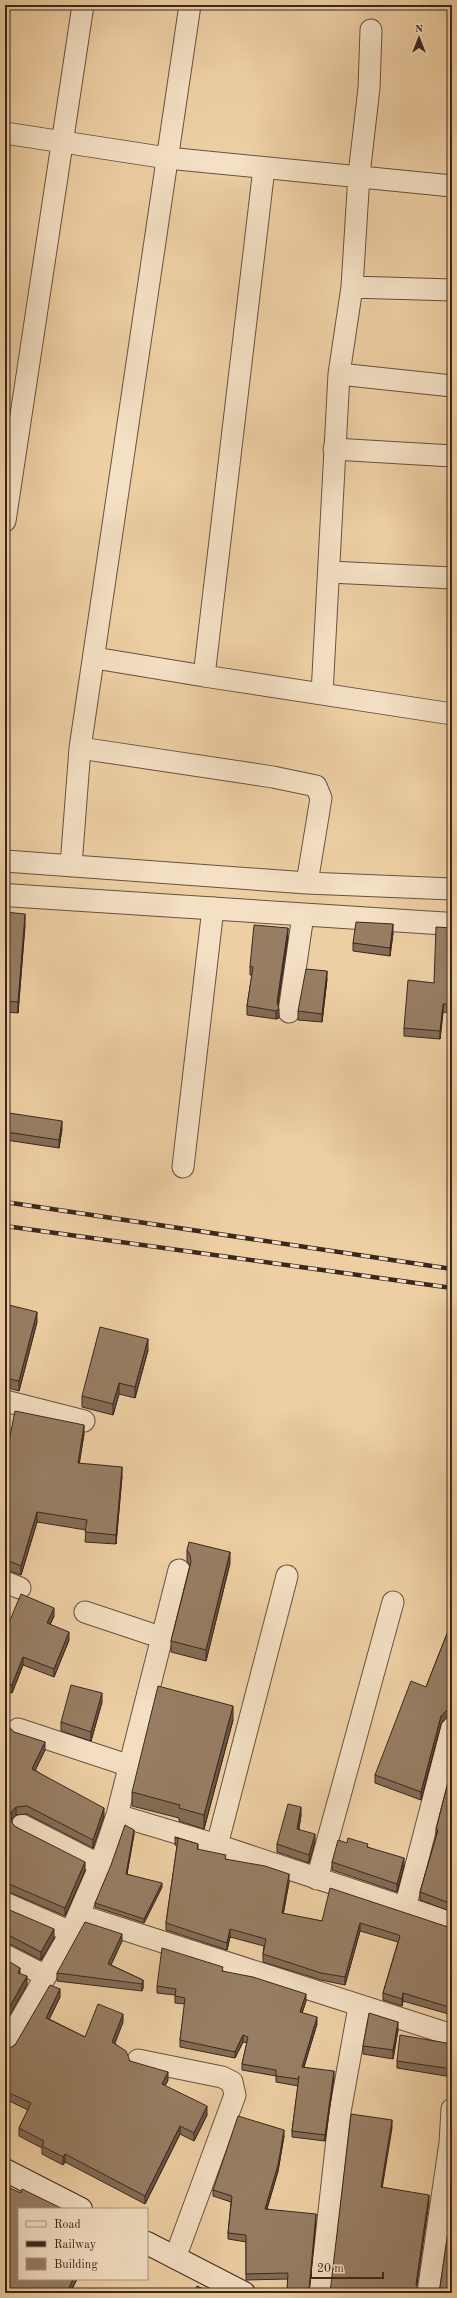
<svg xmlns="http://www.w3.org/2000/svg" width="457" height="2298" viewBox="0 0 457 2298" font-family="'Old Standard TT',serif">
<rect width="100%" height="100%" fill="#eecfa4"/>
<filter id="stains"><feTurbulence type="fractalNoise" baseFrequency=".005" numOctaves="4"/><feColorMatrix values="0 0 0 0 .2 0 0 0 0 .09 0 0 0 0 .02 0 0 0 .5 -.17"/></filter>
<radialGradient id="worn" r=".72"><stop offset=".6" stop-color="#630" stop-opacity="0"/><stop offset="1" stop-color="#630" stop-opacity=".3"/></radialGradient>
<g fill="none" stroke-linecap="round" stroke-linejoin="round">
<!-- minor casing -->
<g stroke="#685140" stroke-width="23">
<path id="minor" d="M5,133L167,158L452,186
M264,168L204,676L452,714
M352,287L452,290
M339,374L452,386
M334,449L452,456
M5,521L83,5
M330,572L452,578
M95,658L204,676
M322,694L339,374L352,287L359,175L369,88L371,30
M80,748L273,777L316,786L321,798L307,883
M5,861L307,883L452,889
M71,866L80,748L190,5
M289,1012L303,915
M183,1167L213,908
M5,1401L84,1421
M5,1582L20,1588
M85,1612L163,1638
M18,1729L130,1766
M117,1815L217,1845L452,1923
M22,1825L100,1865
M217,1845L287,1576
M317,1879L393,1602
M5,1903L71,1932
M405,1908L452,1727
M79,1915L452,2035
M5,1955L46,1976
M5,2047L71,1932L100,1865L117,1815L179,1570
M138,2060L222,2077L232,2082L235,2095L175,2258
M320,2293L340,2112L359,2007
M428,2293L450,2143L452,2109"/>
</g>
<!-- tertiary casing -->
<g stroke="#685140" stroke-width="24">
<path id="tertiary" d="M5,895L452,924"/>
</g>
<!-- secondary casing -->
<g stroke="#3b271e" stroke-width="24">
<path id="secondary" d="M5,2170L81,2209
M147,2243L244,2293"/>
</g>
<!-- minor -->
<use href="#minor" stroke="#f4e0c4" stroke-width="21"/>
<!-- tertiary -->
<use href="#tertiary" stroke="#f4e0c4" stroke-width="22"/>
<!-- secondary -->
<use href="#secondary" stroke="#f4e0c4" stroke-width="22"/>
<!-- rail casing -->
<g stroke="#3b271e" stroke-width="4.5">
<path id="rail" d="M5,1202L452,1269
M5,1226L452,1288"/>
</g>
<!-- rail -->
<use href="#rail" stroke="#f4e0c4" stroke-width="3" stroke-dasharray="9" stroke-linecap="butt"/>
</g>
<!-- wall -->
<path fill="#836c56" stroke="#3b271e" d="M5,912L25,925L18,1013L5,1012Z
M451,928H452V1013L443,1012L440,1039L404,1036V1028L434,983Z
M393,933L390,956L353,951V943Z
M288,936L278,1005L279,1018L276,1019L247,1015V1006L252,975H250V966Z
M327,979L322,1022L298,1020V1011Z
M62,1129L59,1148L6,1140V1132Z
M5,1304L37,1322L19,1391L5,1387Z
M148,1350L135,1398L119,1394L113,1415L82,1407V1396Z
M84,1434L79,1463L122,1476L116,1544L85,1542L86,1530L37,1522L21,1575L9,1571H5V1461Z
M187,1550L230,1563L206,1661L171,1652V1641L190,1565L187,1561Z
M54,1616L50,1625L69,1640L54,1677L23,1665L12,1693L5,1691V1632Z
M452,1621V1716L449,1715L441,1724L421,1800L375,1783V1775L426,1687Z
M102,1702L91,1741L61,1731V1722Z
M233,1720L204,1829L179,1821V1818L132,1806V1792Z
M5,1726L14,1732L45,1750L35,1770L104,1816L93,1848L27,1814L16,1815L12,1819V1823L16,1827L85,1871L65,1916L9,1892H5Z
M452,1767V1912L420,1900V1892L436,1837V1829Z
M301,1815L299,1829L315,1842L309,1863L277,1852V1844Z
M134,1834L127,1874L162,1887L144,1923L95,1907V1903Z
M175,1837L198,1844V1850L226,1859L289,1882L283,1914L322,1921L448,1927L452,1926V2015L403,2001L402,2006L383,2000V1993L398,1942L360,1931L345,1985L321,1980L263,1962V1954L264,1946L230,1937L227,1950L166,1930V1923L177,1846L175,1845Z
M347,1843L368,1847L404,1866L397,1892L332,1870V1862Z
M5,1908L54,1938L41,1960L10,1944H5Z
M122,1941L111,1965L143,1980V1988L142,1991L57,1981V1973Z
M223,1971L306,2001L302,2013L317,2024L304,2067L334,2077L325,2141L292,2137V2131L298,2086L276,2082V2076L242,2070V2064L247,2043L243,2042L235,2058L180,2047V2040L185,2004L175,2003V1995L157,1993V1986Z
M60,1997L49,2019L85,2037L123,2022L115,2043L130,2061L168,2080L165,2086L207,2115L194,2141L180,2134L145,2204L65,2162L63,2165L42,2154V2148L19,2136V2128L28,2110L5,2099V2051L15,2045Z
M398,2030L393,2059L363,2054V2046Z
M452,2044V2077L397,2068V2061Z
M284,2136L278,2171L267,2209L316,2220L309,2293H287L288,2279L246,2280V2242L228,2239V2233L231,2202L213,2196V2190Z
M5,2186L19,2279H77L70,2293H5Z"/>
<!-- shaded-wall -->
<path fill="#6a5846" stroke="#3b271e" d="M25,914V925L18,1013V1002Z
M393,924V933L390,956V948Z
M288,928V936L277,1010V1002Z
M327,971V979L322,1022V1014Z
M443,1004V1012L440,1039V1031Z
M279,1009V1018L276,1019V1011Z
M62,1121V1129L59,1148V1140Z
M37,1312V1322L19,1391V1381Z
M148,1339V1350L135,1398V1387Z
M119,1383V1394L113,1415V1404Z
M84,1425V1434L78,1472V1463Z
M122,1467V1476L116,1544V1535Z
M37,1512V1522L21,1575V1566Z
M230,1552V1563L206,1661V1650Z
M54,1608V1616L47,1631V1623Z
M69,1632V1640L54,1677V1669Z
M23,1657V1665L12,1693V1685Z
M102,1693V1702L91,1741V1732Z
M233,1706V1720L204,1829V1815Z
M449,1708V1715L441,1724L421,1800V1792L441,1716Z
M45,1742V1750L32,1777V1769Z
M16,1807V1815L11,1820V1812Z
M301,1807V1815L297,1837V1829Z
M104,1808V1816L93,1848V1840Z
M134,1830V1834L126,1879V1874Z
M315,1834V1842L309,1863V1855Z
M404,1858V1866L397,1892V1884Z
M85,1862V1871L65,1916V1908Z
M289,1874V1882L282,1921V1913Z
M162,1883V1887L144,1923V1919Z
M360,1923V1931L345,1985V1977Z
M54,1929V1938L41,1960V1952Z
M230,1929V1937L227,1950V1943Z
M122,1934V1941L108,1971V1964Z
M20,1968V1976L18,1973Z
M27,1976V1985L5,2023V2015Z
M143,1980V1988L142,1991V1984Z
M60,1989V1997L46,2026V2018Z
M403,1993V2001L402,2006V1999Z
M306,1994V2001L300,2019V2012Z
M123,2014V2022L112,2050V2042Z
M317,2017V2024L302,2073V2067Z
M398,2022V2030L393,2059V2050Z
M243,2035V2042L235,2058V2052Z
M334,2071V2077L325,2141V2135Z
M168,2072V2080L162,2092V2084Z
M207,2106V2115L194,2141V2133Z
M392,2120V2128L381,2195V2187Z
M180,2126V2134L145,2204V2196Z
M284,2130V2136L278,2171L265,2215V2209Z
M65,2154V2162L63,2165V2157Z
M429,2195V2202L416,2292V2284Z
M316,2214V2220L309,2293V2290Z
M73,2279H77L70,2293H67Z"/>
<!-- building -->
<path fill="#987e64" stroke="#3b271e" d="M5,912L25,914L18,1002L5,1001Z
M356,922L393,924L390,948L353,943Z
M254,925L288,928L277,1002L279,1009L276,1011L247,1006L253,967L250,966Z
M436,927L452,928V1004H443L440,1031L404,1028L408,980L434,983Z
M306,969L327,971L322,1014L298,1011Z
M9,1113L62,1121L59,1140L6,1132Z
M5,1304L37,1312L19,1381L5,1378Z
M100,1327L148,1339L135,1387L119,1383L113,1404L82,1396Z
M15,1411L84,1425L78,1463L122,1467L116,1535L85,1532L87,1520L37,1512L21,1566L9,1561L5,1562V1461Z
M189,1542L230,1552L206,1650L171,1641L191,1562L190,1555L187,1550Z
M21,1594L54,1608L47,1623L69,1632L54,1669L23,1657L12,1685L5,1683V1632Z
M452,1621V1709L449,1708L441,1716L421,1792L375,1775L411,1681L426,1687Z
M71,1685L102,1693L91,1732L61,1722Z
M158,1686L233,1706L204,1815L179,1808L180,1805L132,1792Z
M6,1723L14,1732L45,1742L32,1769L104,1808L93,1840L27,1806L16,1807L11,1812L12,1823L16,1827L85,1862L65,1908L9,1884H5V1726Z
M452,1767V1904L420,1892L438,1830L436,1829Z
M288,1804L301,1807L297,1829L315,1834L309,1855L277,1844Z
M125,1825L134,1830L126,1874L162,1883L144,1919L95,1903L111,1865Z
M175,1837L198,1844L197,1849L226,1855L225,1859L265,1866L289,1874L282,1913L322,1921L330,1888L448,1927L452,1926V2008L403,1993L402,1999L383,1993L400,1936L399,1935L360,1923L345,1977L321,1973L263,1954L266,1939L230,1929L227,1943L166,1923L178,1839Z
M348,1838L368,1844L367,1847L404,1858L397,1884L332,1862L338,1840L347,1843Z
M5,1908L54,1929L41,1952L10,1936H5Z
M85,1922L122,1934L108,1964L143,1980L142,1984L57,1973Z
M162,1948L223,1967L222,1971L253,1977L306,1994L300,2012L317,2017L302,2067L334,2071L325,2135L292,2131L299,2076L298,2079L276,2076V2070L242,2064L248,2037L243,2035L235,2052L180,2040L185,1998L175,1996L176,1989L157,1986Z
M5,1959L20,1968L18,1973L27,1976L5,2015Z
M50,1985L60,1989L46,2018L85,2037L98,2004L123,2014L112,2042L126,2051L130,2061L168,2072L162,2084L207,2106L194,2133L180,2126L145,2196L65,2154L63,2157L42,2146L44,2141L19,2128L31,2103L5,2091V2051L15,2045Z
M369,2013L398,2022L393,2050L363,2046Z
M400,2035L452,2044V2069L397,2061Z
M351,2114L392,2120L381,2187L429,2195L416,2284L420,2293H330Z
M238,2116L284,2130L278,2165L265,2209L316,2214L309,2290L287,2289L288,2273L246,2274V2235L228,2233L232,2196L213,2190Z
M5,2186L21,2193L22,2189L63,2209H19V2279H73L67,2293H12L5,2290Z
M452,2204V2293H437L440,2287Z
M197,2286L212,2293H194Z"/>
<!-- margin -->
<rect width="457" height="2298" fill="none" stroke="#eecfa4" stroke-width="20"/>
<rect x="6" y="6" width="445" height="2286" fill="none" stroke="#3b271e" stroke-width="2"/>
<rect x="10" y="10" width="437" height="2278" fill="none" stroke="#3b271e"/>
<!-- legend -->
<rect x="18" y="2208" width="130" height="72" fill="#f4e0c4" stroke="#aa9682"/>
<rect x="26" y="2221" width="20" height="6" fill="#f4e0c4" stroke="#aa9682"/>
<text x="54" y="2228" font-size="12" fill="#3b271e">Road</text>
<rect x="26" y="2241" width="20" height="6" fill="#3b271e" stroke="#aa9682"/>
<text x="54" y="2248" font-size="12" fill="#3b271e">Railway</text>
<rect x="26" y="2258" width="20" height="12" fill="#987e64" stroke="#aa9682"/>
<text x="54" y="2268" font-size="12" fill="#3b271e">Building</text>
<!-- north arrow -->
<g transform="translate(419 38)" stroke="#f4e0c4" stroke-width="3" paint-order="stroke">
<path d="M0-3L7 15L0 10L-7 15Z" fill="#3b271e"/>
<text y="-6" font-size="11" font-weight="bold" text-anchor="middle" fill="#3b271e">N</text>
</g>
<!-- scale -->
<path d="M311 2272v6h72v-6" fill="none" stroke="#3b271e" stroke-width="2"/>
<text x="317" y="2272" font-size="12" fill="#3b271e" stroke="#f4e0c4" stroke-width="3" paint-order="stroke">20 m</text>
<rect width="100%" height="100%" filter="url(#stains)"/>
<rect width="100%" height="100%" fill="url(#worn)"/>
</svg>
